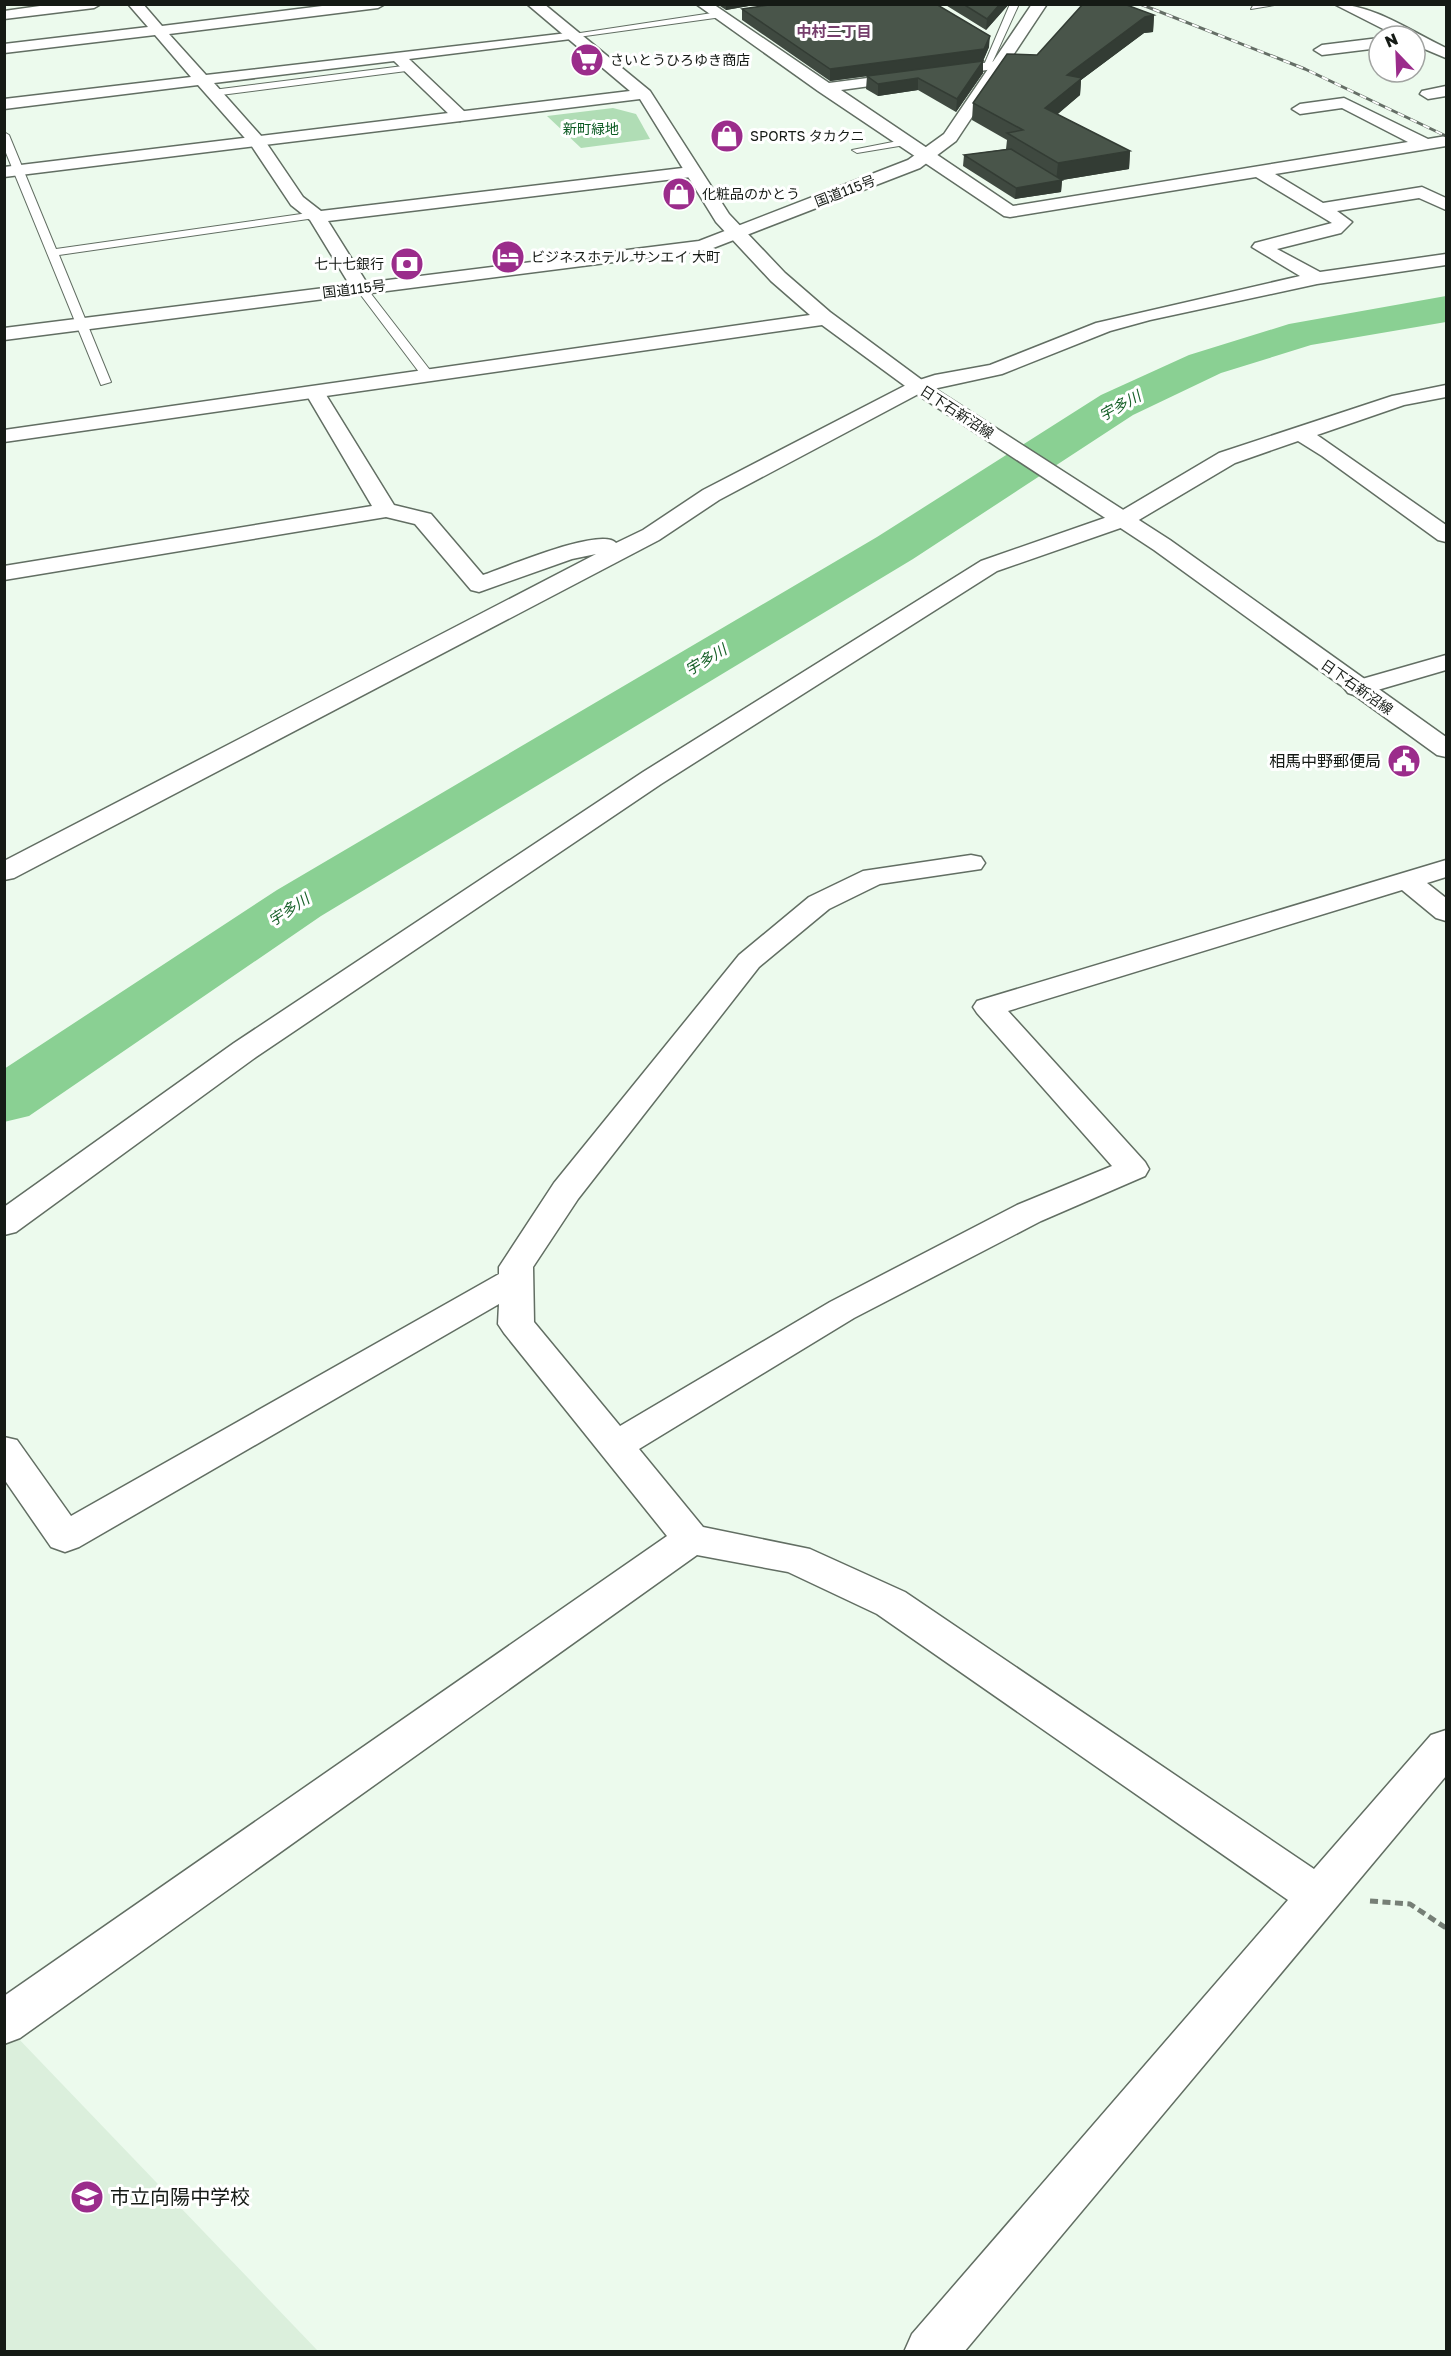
<svg xmlns="http://www.w3.org/2000/svg" width="1451" height="2356" viewBox="0 0 1451 2356" font-family="'Golos Text','Noto Sans JP',sans-serif">
<rect width="100%" height="100%" fill="#ecfaed"/>
<!-- built -->
<path fill="#dbefdc" d="M15,2035L318,2351H5L4,2042Z"/>
<!-- green -->
<path fill="#b0ddb5" d="M613,108L636,114L650,139L581,148L547,116Z"/>
<g fill="none" stroke-linecap="round" stroke-linejoin="round">
<!-- river -->
<path fill="#8ad093" fill-rule="evenodd" d="M1446,296V322L1311,345L1221,373L1133,415L913,559L321,916L29,1116L4,1122V1069L277,890L877,537L1101,395L1189,355L1289,324Z"/>
<!-- lane casing -->
<g stroke="#626e63" stroke-width="2">
<path id="lane" d="M1010,4H1019L992,63L984,65Z
M1254,4H1280L1251,9Z
M719,12L722,17L571,38L567,35Z
M411,65L416,68L414,70L213,96L208,93L213,90Z
M4,132L9,135L56,249L315,212L320,215L315,218L59,255L111,382L101,385L4,148Z
M908,139L913,142L911,144L857,153L852,150Z
M357,286H365L433,374V380H425L357,290Z"/>
</g>
<!-- street casing -->
<g stroke="#626e63" stroke-width="3">
<path id="street" d="M128,4H143L162,26L338,4H385L378,8L169,34L206,75L576,32L578,35L571,39L409,59L466,113L468,116L460,121L454,119L394,61L214,83L263,138L303,197L321,211L691,167L700,172L691,177L328,221L370,288L361,294L354,292L310,220L291,205L251,145L198,85L4,109V99L191,77L155,35L4,53V44L148,27Z
M696,4H713L829,83L999,61L1002,64L994,69L841,90L1013,206L1408,142L1342,108L1300,114L1292,109L1300,104L1344,98L1428,139L1446,136V146L1275,174L1323,203L1422,187L1446,198V210L1419,198L1337,211L1352,222L1341,233L1277,249L1320,272L1446,254V265L1317,284L1150,320L1110,331L1002,374L924,391L719,500L659,540L14,878L4,880V861L596,554L572,559L479,592L471,590L415,524L386,517L4,580V566L372,506L306,394L309,390H323L394,505L431,514L483,575C504,568 602,526 616,543L643,530L703,490L910,383L935,375L990,365L1096,323L1300,276L1252,247L1255,243L1332,223L1256,177L1010,217L1004,216L818,91Z
M1334,4C1373,4 1412,32 1446,48V58L1415,45V36H1397Z
M1379,38V48L1322,55L1314,50L1322,45Z
M1446,86V96L1428,99L1420,94L1422,91Z
M1446,385V397L1404,405L1317,435L1446,525V542L1438,540L1322,456L1298,441L1235,463L1132,524L997,571L661,784L256,1057L16,1232L4,1235V1207L234,1043L643,772L981,561L1116,514L1219,453L1392,396Z
M1446,655V670L1357,696L1348,693L1344,688L1348,683Z
M971,855L981,857L985,863L981,869L880,884L829,909L759,967L578,1199L533,1267L534,1322L620,1426L830,1302L1017,1205L1112,1166L977,1013L973,1007L977,1001L1446,860V877L1427,883L1446,898V921L1436,918L1402,890L1008,1011L1145,1162L1149,1169L1145,1176L1041,1221L854,1318L639,1449L703,1527L810,1549L905,1592L1314,1869L1431,1735L1446,1730V1776L964,2352H904L912,2334L1288,1900L877,1614L788,1572L697,1555L20,2038L4,2044V1996L667,1536L504,1333L498,1324L499,1304L79,1547L65,1552L51,1547L4,1479V1437L17,1440L71,1516L499,1274V1267L554,1183L739,955L809,897L863,871Z"/>
</g>
<!-- secondary casing -->
<g stroke="#626e63" stroke-width="3">
<path id="secondary" d="M54,4H101L94,8L4,19V11Z
M527,4H544L650,91L729,214L785,273L830,312L926,383L1170,540L1446,737V757L1437,755L1154,550L912,391L822,325L4,442V430L810,315L771,281L716,222L640,99L4,177V167L630,91Z"/>
</g>
<!-- highway casing -->
<g stroke="#626e63" stroke-width="3">
<path id="highway" d="M1032,4H1047L956,141L920,168L708,250L4,340V328L699,241L908,160L944,134Z"/>
</g>
<!-- path -->
<path stroke="#767f76" stroke-width="5" stroke-dasharray="8 4.5" stroke-linecap="butt" d="M1370,1901L1410,1904L1446,1928"/>
<!-- lane -->
<use href="#lane" fill="#fff" fill-rule="evenodd"/>
<!-- street -->
<use href="#street" fill="#fff" fill-rule="evenodd"/>
<!-- secondary -->
<use href="#secondary" fill="#fff" fill-rule="evenodd"/>
<!-- highway -->
<use href="#highway" fill="#fff" fill-rule="evenodd"/>
<!-- rail casing -->
<g stroke="#656e66" stroke-width="3">
<path id="rail" d="M1140,4L1305,69L1446,136"/>
</g>
<!-- rail -->
<use href="#rail" stroke="#fff" stroke-width="2" stroke-dasharray="7" stroke-linecap="butt"/>
</g>
<!-- wall -->
<path fill="#3f4940" d="M717,4H760L726,10Z
M944,4H1009L986,30Z
M742,9L989,47L983,61V73L956,112L918,90L878,96L866,89L867,76L971,62L830,81L742,20Z
M1154,15L1153,32L1144,33L1081,80L1080,95L1057,114L1130,151L1129,169L1062,180L1061,192L1015,199L963,166L964,155L1006,149L1007,140L972,120L973,103L1037,55Z"/>
<!-- shaded-wall -->
<path fill="#333c34" d="M726,4H760L726,10Z
M1000,4H1009L986,30L987,19Z
M1154,15L1153,32L1144,33L1081,80L1080,95L1044,126L1045,108L1067,75L1145,17Z
M990,36L989,47L983,61L830,81V69Z
M983,61V73L956,112L957,99Z
M918,78V90L878,96V84Z
M1130,151L1129,169L1056,181L1058,163Z
M1062,180L1061,192L1015,199L1016,188Z"/>
<!-- building -->
<path fill="#49554a" stroke="#333c34" stroke-width="1.5" d="M776,4H936L990,36L984,49L830,69L742,9Z
M963,4H1000L987,19Z
M1083,4H1124L1154,15L1145,17L1067,75L1082,78L1045,108L1130,151L1058,163L1007,133L1023,130L973,103L1007,54L1037,55Z
M983,61L957,99L918,78L878,84L867,76Z
M1011,149L1062,180L1016,188L964,155Z"/>
<!-- icons -->
<defs>
<g id="supermarket-disc" transform="scale(1.725)"><circle r="9.5" fill="#9b2c8b" stroke="#fff"/><path d="M-6-5.5h2.5l.6 2H6L4.5 2H-2.5L-4.4-4H-6ZM-1.5 3.2a1.3 1.3 0 1 0 .1 0ZM3 3.2a1.3 1.3 0 1 0 .1 0Z" fill="#fff"/></g>
<g id="shop-disc" transform="scale(1.725)"><circle r="9.5" fill="#9b2c8b" stroke="#fff"/><path d="M-5-2.5h2.3a2.7 3.5 0 0 1 5.4 0H5L5.5 6h-11ZM-1.5-2.5h3a1.5 2.3 0 0 0-3 0Z" fill="#fff"/></g>
<g id="hotel-disc" transform="scale(1.725)"><circle r="9.5" fill="#9b2c8b" stroke="#fff"/><path d="M-6-4.5h1.5V1H6V5H4.5V3h-9V5H-6ZM-4 0a1.8 1.8 0 1 1 3.6 0ZM.5 0V-2.5h3Q6-2.5 6 0Z" fill="#fff"/></g>
<g id="bank-disc" transform="scale(1.725)"><circle r="9.5" fill="#9b2c8b" stroke="#fff"/><path d="M-6-4H6V4H-6ZM0-2.3a2.3 2.3 0 1 0 0 4.6a2.3 2.3 0 1 0 0-4.6Z" fill="#fff"/></g>
<g id="civic-disc" transform="scale(1.725)"><circle r="9.5" fill="#9b2c8b" stroke="#fff"/><path d="M-.6-6.5H3V-4.5H.6V-3L4-1V1h2V6H-6V1h2V-1L-.6-3ZM-1.2 2.5V6h2.4V2.5Z" fill="#fff"/></g>
<g id="school-disc" transform="scale(1.725)"><circle r="9.5" fill="#9b2c8b" stroke="#fff"/><path d="M0-5L7-2L0 1L-7-2ZM-4 1L0 2.5L4 1V4Q0 6-4 4Z" fill="#fff"/></g>
</defs>
<g fill-rule="evenodd">
<use href="#supermarket-disc" x="587" y="60"/>
<use href="#shop-disc" x="727" y="136"/>
<use href="#shop-disc" x="679" y="194"/>
<use href="#hotel-disc" x="508" y="257"/>
<use href="#bank-disc" x="407" y="264"/>
<use href="#civic-disc" x="1404" y="761"/>
<use href="#school-disc" x="87" y="2197"/>
</g>
<g text-anchor="middle" stroke-width="6" stroke-linejoin="round" paint-order="stroke">
<!-- far-poi labels -->
<g font-size="14" fill="#151a15" stroke="#fff" text-anchor="start">
<text x="610" y="65">さいとうひろゆき商店</text>
<text x="750" y="141">SPORTS タカクニ</text>
<text x="702" y="199">化粧品のかとう</text>
<text x="531" y="262">ビジネスホテル サンエイ 大町</text>
<text x="384" y="269" text-anchor="end">七十七銀行</text>
</g>
<!-- far-park labels -->
<g font-size="14" fill="#0a5921" stroke="#fff">
<text x="591" y="134">新町緑地</text>
</g>
<!-- far-street labels -->
<g font-size="14" fill="#151a15" stroke="#fff">
<text transform="translate(845 191) rotate(-21)" y="5">国道115号</text>
<text transform="translate(354 289) rotate(-7)" y="5">国道115号</text>
<text transform="translate(957 412) rotate(33)" y="5">日下石新沼線</text>
<text transform="translate(1357 687) rotate(35)" y="5">日下石新沼線</text>
</g>
<!-- far-neighbourhood labels -->
<g font-size="15" font-weight="bold" fill="#763e6c" stroke="#fff">
<text x="834" y="37">中村二丁目</text>
</g>
<!-- far-water labels -->
<g font-size="15" font-style="italic" fill="#19622a" stroke="#fff">
<text transform="translate(1120 406) rotate(-29)" y="5">宇多川</text>
<text transform="translate(706 660) rotate(-31)" y="5">宇多川</text>
<text transform="translate(289 910) rotate(-33)" y="5">宇多川</text>
</g>
<!-- poi labels -->
<g font-size="16" fill="#151a15" stroke="#fff" text-anchor="end">
<text x="1381" y="767">相馬中野郵便局</text>
</g>
<!-- near-poi labels -->
<g font-size="20" fill="#151a15" stroke="#fff" text-anchor="start">
<text x="110" y="2204">市立向陽中学校</text>
</g>
</g>
<!-- border -->
<rect width="1451" height="2356" fill="none" stroke="#151a15" stroke-width="12"/>
<!-- north arrow -->
<g transform="translate(1397 54) rotate(337)"><circle r="28" fill="#ffffff" stroke="#a1a3a1" stroke-width="1.5"/>
<path d="M0-4.5L10 22L0 15L-10 22Z" fill="#9b2c8b"/>
<text y="-9" font-size="16" font-weight="bold" text-anchor="middle" fill="#151a15">N</text>
</g>
</svg>
